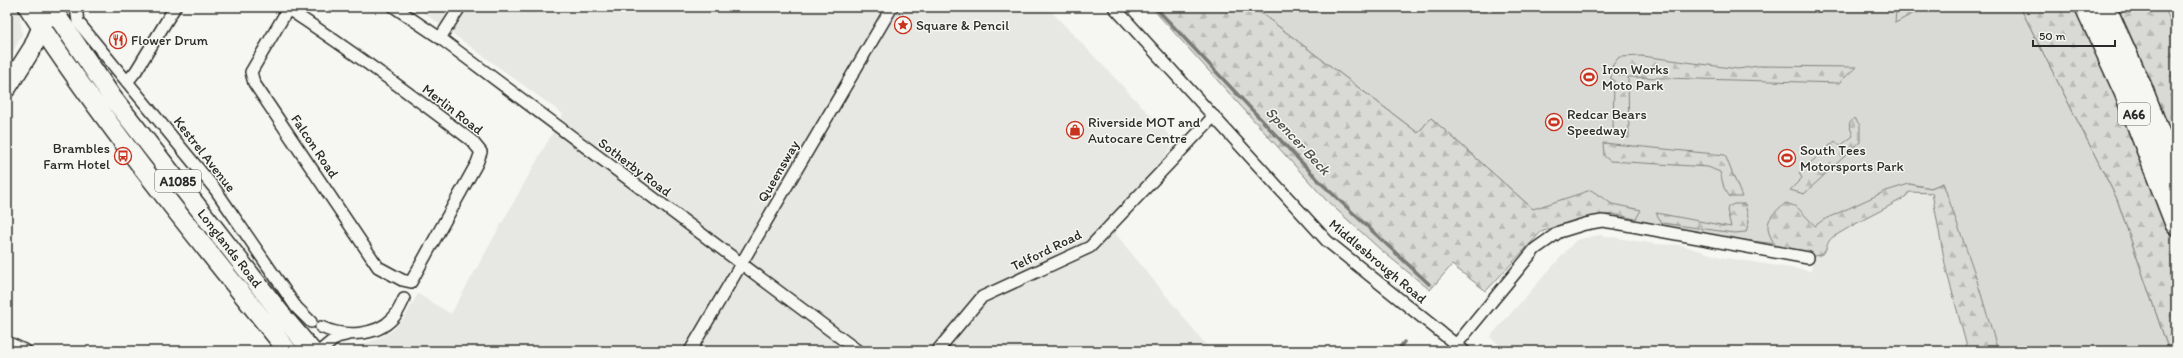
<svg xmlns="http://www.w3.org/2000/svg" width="2183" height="358" viewBox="0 0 2183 358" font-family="Itim,sans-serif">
<defs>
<pattern id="forest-firs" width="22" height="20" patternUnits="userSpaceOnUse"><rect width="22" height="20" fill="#d9d9d5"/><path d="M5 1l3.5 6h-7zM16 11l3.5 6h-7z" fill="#babab7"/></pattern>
</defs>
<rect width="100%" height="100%" fill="#f6f6f2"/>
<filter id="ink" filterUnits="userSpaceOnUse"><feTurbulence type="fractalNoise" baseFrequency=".025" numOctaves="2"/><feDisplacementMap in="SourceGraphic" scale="8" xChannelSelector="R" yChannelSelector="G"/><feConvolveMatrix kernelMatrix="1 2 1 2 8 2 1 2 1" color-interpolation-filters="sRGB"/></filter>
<g filter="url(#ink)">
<!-- built -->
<path fill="#e7e7e3" d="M7,7L19,8L22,35L7,62Z
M416,7H1047L1175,141L1115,233L1211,351H344L378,339L393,330L404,318L418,294L451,314L563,114Z
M1909,184L1931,188L1946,269L1968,351H1506L1490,337L1576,240L1599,235L1655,244L1681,245L1720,257L1811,271L1815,248Z"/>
<!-- green -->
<path fill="#d9d9d5" stroke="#828280" d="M1253,7H2020L2117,199L2169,351H1996L1943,183L1931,188L1909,184L1803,247L1552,218L1533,209L1431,118L1418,133Z"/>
<!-- forest -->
<path fill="url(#forest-firs)" stroke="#828280" d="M1151,7H1253L1418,133L1431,118L1533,209L1591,190L1612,204L1641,210L1636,219L1613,214L1575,220L1541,232L1486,291L1452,265L1430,290L1381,250L1326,200Z
M1901,7H1925L1895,23L1896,10Z
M2020,7H2078L2141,147L2176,243V351H2169L2117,199Z
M2114,7H2164L2176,32V156Z
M1642,56L1738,69L1758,66L1856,67L1839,83L1628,77L1629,138L1616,134L1613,130L1614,80L1611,79L1612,66L1619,57Z
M1854,118L1860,125V142L1804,194L1790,190L1802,178L1799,173L1835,141L1840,146L1853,136L1849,124Z
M1603,143L1725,155L1742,197H1730L1724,188L1720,172L1708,167L1610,161L1604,156Z
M1943,183L1975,274L1998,351H1968L1946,269L1932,193L1910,192L1904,198C1881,211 1855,223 1833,237C1823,244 1831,256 1812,256L1810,253L1776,246C1762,226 1767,217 1786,203L1797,207L1815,226L1823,220L1886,191L1909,184L1931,188Z
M1734,204H1745L1749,221L1746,232L1734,233L1662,223L1656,213L1731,227L1727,210L1728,207Z"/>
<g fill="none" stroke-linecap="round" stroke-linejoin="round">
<!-- stream -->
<path stroke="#7a7a78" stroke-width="3.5" d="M1155,7L1322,184L1429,284
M1397,351L1404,342"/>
<!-- street casing -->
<g stroke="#2b2b2b" stroke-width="14">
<path id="street" d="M76,7L78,22L215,189L296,307L311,322
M285,7L288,9C352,51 412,95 472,141L481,152L477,163L411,282L402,280L378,267L254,83L251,72L288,9L290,7
M394,7L440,38L858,351
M1114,7L1327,241L1464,351
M440,38L460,7
M127,82L136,71L175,7
M321,327C342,337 376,337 393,318C398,313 401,305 404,299
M7,342L26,351
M1456,345L1535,249L1559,232L1585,224L1602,221L1616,223L1808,258
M320,351L337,337L346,335
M690,351L892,7
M937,351L982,297L1090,247L1214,116"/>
</g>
<!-- primary casing -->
<g stroke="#2b2b2b" stroke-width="21">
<path id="primary" d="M28,7C106,127 198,239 288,351
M51,7L112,97L285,319L312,351
M7,88L33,47L45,19"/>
</g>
<!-- highway casing -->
<g stroke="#2b2b2b" stroke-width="24">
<path id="highway" d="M2086,7L2125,92L2176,224
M2105,7L2141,87L2176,177"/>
</g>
<!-- street -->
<use href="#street" stroke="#f6f6f2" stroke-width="11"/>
<!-- primary -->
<use href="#primary" stroke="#f6f6f2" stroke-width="18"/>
<!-- highway -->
<use href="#highway" stroke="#f6f6f2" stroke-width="21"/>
</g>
</g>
<!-- icons -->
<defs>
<g id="sight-ring" transform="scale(0.9)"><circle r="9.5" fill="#f6f6f2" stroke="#c8321e" stroke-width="1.5"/><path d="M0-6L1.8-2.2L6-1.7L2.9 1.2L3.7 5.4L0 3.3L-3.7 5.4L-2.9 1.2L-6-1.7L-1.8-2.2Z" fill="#c8321e"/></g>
<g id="restaurant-ring" transform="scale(0.9)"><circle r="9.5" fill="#f6f6f2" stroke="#c8321e" stroke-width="1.5"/><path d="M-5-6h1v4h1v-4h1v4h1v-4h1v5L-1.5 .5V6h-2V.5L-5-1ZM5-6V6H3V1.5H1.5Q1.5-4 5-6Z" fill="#c8321e"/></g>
<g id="stadium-ring" transform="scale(0.9)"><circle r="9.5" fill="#f6f6f2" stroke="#c8321e" stroke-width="1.5"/><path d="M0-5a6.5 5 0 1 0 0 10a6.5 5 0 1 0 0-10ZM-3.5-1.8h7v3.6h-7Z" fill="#c8321e"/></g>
<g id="shop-ring" transform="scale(0.9)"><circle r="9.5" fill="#f6f6f2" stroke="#c8321e" stroke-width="1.5"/><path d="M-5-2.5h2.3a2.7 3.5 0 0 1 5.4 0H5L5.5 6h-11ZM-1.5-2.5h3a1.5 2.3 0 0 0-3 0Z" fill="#c8321e"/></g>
<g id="bus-ring" transform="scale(0.9)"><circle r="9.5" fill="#f6f6f2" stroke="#c8321e" stroke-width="1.5"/><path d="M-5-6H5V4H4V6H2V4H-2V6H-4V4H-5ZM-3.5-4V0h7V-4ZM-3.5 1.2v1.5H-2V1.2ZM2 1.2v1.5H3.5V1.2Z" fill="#c8321e"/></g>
</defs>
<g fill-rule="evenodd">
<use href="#sight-ring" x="903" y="25"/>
<use href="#restaurant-ring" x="118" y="40"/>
<use href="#stadium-ring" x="1589" y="77"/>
<use href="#stadium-ring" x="1554" y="122"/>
<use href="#shop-ring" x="1075" y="130"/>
<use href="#bus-ring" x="123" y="156"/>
<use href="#stadium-ring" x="1787" y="158"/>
</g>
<g text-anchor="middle" stroke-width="3" stroke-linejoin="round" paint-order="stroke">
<!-- shield labels -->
<g fill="#f6f6f2" stroke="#686867" stroke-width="1">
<rect x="2118" y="103" width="32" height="22" rx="3"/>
<rect x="155" y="170" width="46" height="22" rx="3"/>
</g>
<g font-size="13" font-weight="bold" fill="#2b2b2b">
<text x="2134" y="119">A66</text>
<text x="178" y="186">A1085</text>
</g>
<!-- poi labels -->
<g font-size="14" fill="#2b2b2b" stroke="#f6f6f2" text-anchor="start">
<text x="916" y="30">Square &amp; Pencil</text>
<text x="131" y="45">Flower Drum</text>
<text x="1602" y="74">Iron Works<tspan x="1602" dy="16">Moto Park</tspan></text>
<text x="1567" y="119">Redcar Bears<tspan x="1567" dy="16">Speedway</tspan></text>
<text x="1088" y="127">Riverside MOT and<tspan x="1088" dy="16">Autocare Centre</tspan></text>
<text x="110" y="153" text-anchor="end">Brambles<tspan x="110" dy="16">Farm Hotel</tspan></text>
<text x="1800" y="155">South Tees<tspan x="1800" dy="16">Motorsports Park</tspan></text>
</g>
<!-- street labels -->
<g font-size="14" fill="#2b2b2b" stroke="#f6f6f2">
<text transform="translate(453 109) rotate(38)" y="5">Merlin Road</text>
<text transform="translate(315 146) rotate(56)" y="5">Falcon Road</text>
<text transform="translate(205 154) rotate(52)" y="5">Kestrel Avenue</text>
<text transform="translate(635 167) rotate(37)" y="5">Sotherby Road</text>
<text transform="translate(778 171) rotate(-60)" y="5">Queensway</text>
<text transform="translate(230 248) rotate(52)" y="5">Longlands Road</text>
<text transform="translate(1046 250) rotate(-26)" y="5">Telford Road</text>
<text transform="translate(1378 261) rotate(40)" y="5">Middlesbrough Road</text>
</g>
<!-- water labels -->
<g font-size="15" font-style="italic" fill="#525251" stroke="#f6f6f2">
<text transform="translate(1298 141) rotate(47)" y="5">Spencer Beck</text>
</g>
</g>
<!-- margin -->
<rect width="2183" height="358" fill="none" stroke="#f6f6f2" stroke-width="24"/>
<rect x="12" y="12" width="2159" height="334" fill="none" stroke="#2b2b2b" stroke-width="1.5" filter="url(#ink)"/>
<!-- scale -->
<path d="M2033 40v6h82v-6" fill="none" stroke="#2b2b2b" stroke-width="2"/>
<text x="2039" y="40" font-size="12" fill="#2b2b2b" stroke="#f6f6f2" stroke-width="3" paint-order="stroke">50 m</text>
</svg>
